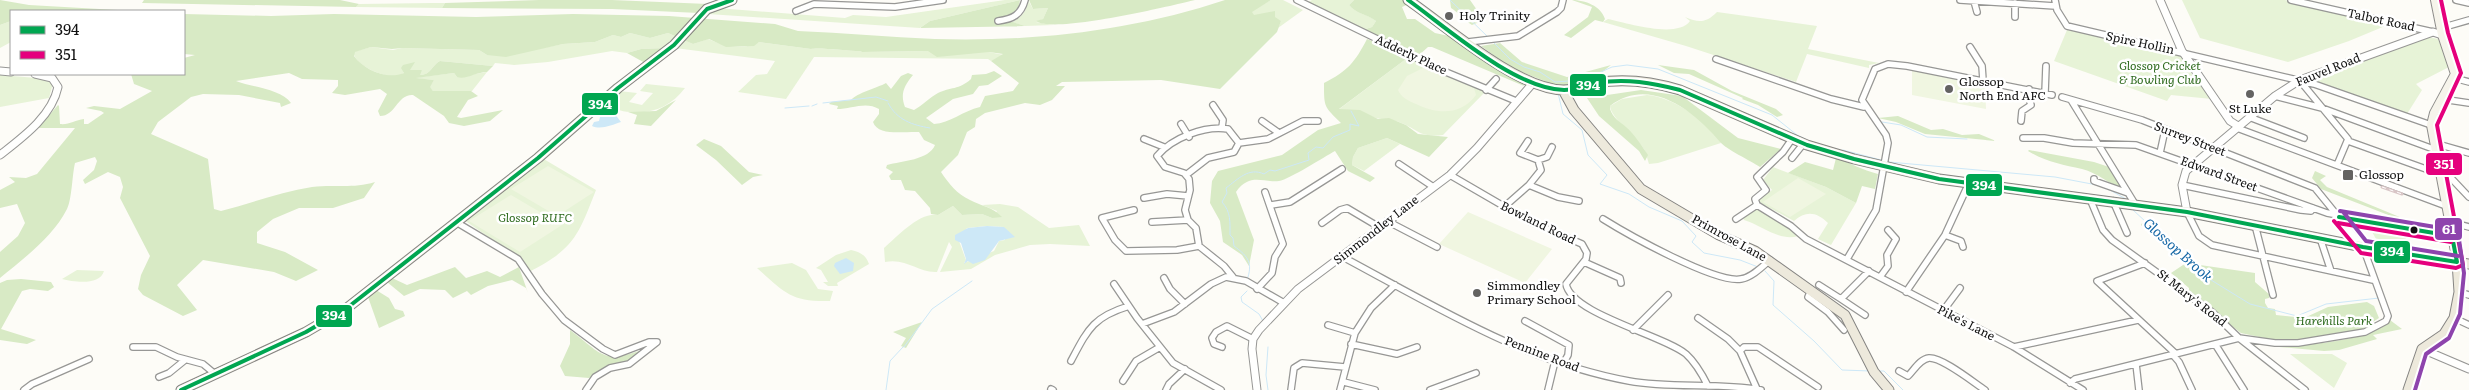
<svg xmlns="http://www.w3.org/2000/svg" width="2469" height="390" viewBox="0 0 2469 390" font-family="Literata,serif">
<rect width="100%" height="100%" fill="#fdfcf7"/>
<!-- green -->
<path fill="#e7f3d7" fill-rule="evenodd" d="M1005,0H1020L930,21L920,28L708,14L717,8L845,18L853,15L886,17Z
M1028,0L1033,9L1048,8L1043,19L1036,22L1054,25L1025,26L1012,22C1022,17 1027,11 1028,0Z
M1271,0H1283L1303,10L1278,28L1281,21L1253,15L1251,11Z
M1312,0H1354L1349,5C1356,14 1368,14 1376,21L1372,27L1363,30L1308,2Z
M2182,0H2285L2390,24L2349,41L2288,62L2200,38Z
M432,3H445L442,8L356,7L359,4Z
M1717,12L1817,26L1808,49L1879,63L1869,65V68L1807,54L1796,82L1686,46L1603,22L1608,19C1627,23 1677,39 1690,21L1685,17C1699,23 1706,23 1717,12Z
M11,21V42L0,48V25Z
M2067,30L2176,51L2181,55L2212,99L2171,95L2167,101L2054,61Z
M630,33L650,38L668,33L677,37L665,48L641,49L627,53L612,51L548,62L514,65L495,63L493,66L440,61C432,65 431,75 420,75L419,74L422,70H410V67C406,69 404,73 401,75C388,80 356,67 353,52L371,47L393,50L402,48L479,50L487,55L522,52L563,44L595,42L613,35L621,37Z
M2429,37L2438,39L2449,67L2416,84L2422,90L2407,114L2310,79Z
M708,39C724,46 743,51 759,42L811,49C817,47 849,51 860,51L862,52L928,51L989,52L1004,55L991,61L988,59L814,57L786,99L738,92L756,75L767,74L775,61L675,48L685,40L693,44Z
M1410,56L1483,91L1484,93L1443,135C1419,138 1418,129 1399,122C1391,119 1383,120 1376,118C1360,112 1356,110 1338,110Z
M487,72L472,91H433L429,87L434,80L412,78L454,73L457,77Z
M0,75L49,79L53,83L49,98L0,107Z
M646,84L685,88C671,106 654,114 630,112C621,112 612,107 602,106L619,91L637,93L629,102L642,105L653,93L640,91Z
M1647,95C1670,96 1711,122 1721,143L1658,163L1649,164C1647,159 1647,154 1644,149C1637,138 1610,117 1610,106L1622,99Z
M1387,138L1400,144L1364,171L1352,165L1353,157L1358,148Z
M542,158L596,190C578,236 574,249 529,272L517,257L464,220Z
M1773,167L1826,187L1856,203L1831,245L1818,239L1828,223C1817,212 1806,210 1794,221L1757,201L1772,190L1763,180Z
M1000,204L1018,207L1049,228L1079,225L1090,246L1050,244L1030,245L995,255L971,269L940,272L952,247L949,242L937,272C917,273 908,258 885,262L884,248C898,236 919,212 938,215L953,206L962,215L982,214L992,218L997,211L982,205ZM987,226L1004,227L1005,240L999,241L994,251L964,263L966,260L959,241L967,228Z
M1756,208L1797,233L1798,236C1780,242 1761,225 1744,220L1743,218Z
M2367,223L2400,228L2413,251L2380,246Z
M851,250C860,252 866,255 869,264L837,283L838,286H828L823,282H828L821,270L816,268L836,255Z
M792,263L806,270L818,289L833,291L830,301C791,302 785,293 757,268Z
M77,270L104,271C100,286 74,282 62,279Z
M2290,354H2332L2347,363L2334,388Z"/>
<!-- forest -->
<path fill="#d8eac5" d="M0,0L29,5L135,11H11V21L0,25Z
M144,0H340L359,4L356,7L142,3Z
M539,0H612L708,4L699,13L612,9L442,8L445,3Z
M1020,0L1018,11L1010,21L1025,26L920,28L930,21Z
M1029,0H1195C1170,6 1054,34 1036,21L1043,19L1048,8L1033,9Z
M1225,0H1271L1252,12L1254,15L1275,11V17L1281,21L1277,32L1220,89L1161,80L1062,82L1056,86H1065L1052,100L1040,105L1025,103L985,113L976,119L975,127L967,132L958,155L941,172C949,184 957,194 970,200C981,206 993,207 1002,217L992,218L982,214L962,215L953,206L938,215L931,214L930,208L915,191L905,190L901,180H891L889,176L893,172L886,168L887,165C902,161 929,160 935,145L924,140L919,132C906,131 878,137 873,122L879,114V109C866,101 851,109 837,109L838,106L829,104L831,102L851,100C857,93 877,88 886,83L891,89L901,76L908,73L913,75C904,86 900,94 905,107L914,110C923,105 929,98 938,93C950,87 959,90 971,79L972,75L986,74L994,71L1002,76L988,85L979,86L973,94L953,99L926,118L934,124C950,123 963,111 980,107L985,96L1013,91L1019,83L991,61L1003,54L989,52L937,57L928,51L862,52L860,51C849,51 817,47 811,49L759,42L754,46L726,47L709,39L693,44L668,33L650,38L630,33L621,37L613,35L595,42L563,44L506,57L487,55L479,50L402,48L392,49L371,47L355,52L354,56C364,70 387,80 404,73L401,68L403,65L415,62L410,70H422L420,75C431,75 432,65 440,61L493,66L487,72C476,72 466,80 457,77L454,73L416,78L434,80L430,87L433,91H471L478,96L468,100L457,117L461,118L503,110L490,121L464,126L449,123L444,116L413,95C397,94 396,116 380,116L378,111L387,94L380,89L345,95L332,93L338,86V80L302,79L289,73L236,81C251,87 281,89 291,103L281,107L280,103L239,95L203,94L191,97L158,122L151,134L208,159L214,209L221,211C252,203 281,192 312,187C334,184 353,189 375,182L364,198L333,208H299L273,219L257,232V243L285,252L318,270L296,281L274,272L203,260L177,285L197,310L183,316L143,295L138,289L141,275L150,256L120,198L123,187L120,177L108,172L85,184L83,180L94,170L97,161L95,157L75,163C72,176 72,199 67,209C53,237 23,259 0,278V252L18,236L25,223L17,204L0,208V190L15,182L9,177L26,178L37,174L75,128H38L58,105L59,106L60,124C69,125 75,120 84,119V124H88L104,113L101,111L86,108L94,106L120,109L152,91L134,84L131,74H184V58L195,55L184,54V14L271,16L334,14L476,17L573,14L669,16L775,24L798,31C844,33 889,37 935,39C1032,42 1132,31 1225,0Z
M1354,0H1406L1411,3L1402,7L1407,19H1415L1435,33L1458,38L1488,64L1522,81L1524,86L1432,47H1428L1418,56L1363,30L1372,27L1376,21C1367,14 1356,14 1349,5Z
M1450,0H1470L1484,20L1472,25C1465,21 1459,13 1451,8Z
M1572,0C1585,0 1601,6 1605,19L1603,22L1595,20L1571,38L1564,35L1588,17L1592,7Z
M1367,39L1410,56L1339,109L1360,110L1378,119L1389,118L1406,125L1418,134L1448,137L1429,157L1387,138L1358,148L1353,157L1352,165L1375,178L1370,182L1348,171L1335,151C1324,157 1290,179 1279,181C1263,183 1250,172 1236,192L1254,240L1249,266L1242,255L1223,242L1220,221L1210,203L1212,181L1218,171L1282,155L1318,130L1341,123C1324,106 1324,108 1324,83C1348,71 1355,62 1367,39Z
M1500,43L1522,62L1567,77L1611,65L1591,81L1557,86L1511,68L1481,46Z
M665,48L645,63L627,53L641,49Z
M1658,65L1694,70L1732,91L1776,109L1783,115L1777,117L1758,105L1742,99L1743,98L1689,74L1674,73Z
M1641,90L1682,96L1738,138L1781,149L1760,167C1751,161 1726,149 1720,142C1695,112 1650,75 1610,106V109C1613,118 1619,121 1626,127C1634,134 1642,146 1648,155L1645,161L1639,151L1599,116L1587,98Z
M676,100L651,126L634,124L637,115L628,112L656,111Z
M1898,116L1931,130L1943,129L1962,135L1979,134L1996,141L1925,134L1896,122L1878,118Z
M704,139L721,146L749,172L763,175L753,177L742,185L716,160L696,145Z
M2029,150L2094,162L2109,167L2123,190C2109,184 2098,173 2082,169C2063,165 2046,162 2028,151Z
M1836,158C1851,163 1862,170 1878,174L1875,189L1862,186L1856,203L1826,187L1788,173L1805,162L1833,170Z
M2315,171L2326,176L2320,180L2327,187L2402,218L2421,222L2414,225L2409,223L2321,189L2312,178Z
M2142,223L2152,225L2154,230L2179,251L2200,265L2255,273V282L2270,295L2269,298L2265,299V303L2268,308L2275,309L2276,315L2304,318L2328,307L2367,302L2374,306L2379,318L2362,329L2321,338L2273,340L2241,333L2189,293V288L2171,273L2186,263C2172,248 2156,238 2141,225Z
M455,267L466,278L487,271L500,277L519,267L528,293L526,288L512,280L488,286L471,295L467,291L453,298L445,290L420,289L404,296L387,282L392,278L407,285Z
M21,279L51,282L54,287L48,291L30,289L22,291L1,329L36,340L27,344L0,340V283L7,280Z
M376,290L389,298L395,309L403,311L405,316L379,328L368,297Z
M2390,320L2402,329L2373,335L2377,339L2339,350L2324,351L2279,347L2252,341C2267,342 2283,344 2298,345C2316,345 2381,337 2390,320Z
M922,322L906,348L901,346L906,338L893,332Z
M570,330C602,354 602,364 642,350L625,363L589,378L565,376L560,366L570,344Z"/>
<!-- pitch -->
<path fill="#f0f6e1" d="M1423,68L1431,69L1474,88L1476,95C1461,116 1436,114 1416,104C1408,101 1401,97 1398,90L1407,76Z
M1912,70L1985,84L1986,109L1912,95Z
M548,166L594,192L557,216L511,189Z
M1798,178L1826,194L1790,217L1763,202Z
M511,195L562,225L520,252L469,221Z
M1468,212L1552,249L1525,283L1439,244Z"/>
<!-- water -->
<path fill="#cde8f7" d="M606,113H614L621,122C612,125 601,130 592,126L594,122L599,121L600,117Z
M987,226L1004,227L1015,237L999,241L985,260L973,264L968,261L964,264L966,259L961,243L955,240V235L968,228Z
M846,258L854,263L853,271L840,274L834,266L835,263Z"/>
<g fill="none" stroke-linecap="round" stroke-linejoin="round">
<!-- stream -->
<path stroke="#cde8f7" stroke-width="1" d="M1450,0L1489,38
M1492,41L1510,59L1524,67L1540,72L1555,82L1583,80L1612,67L1627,65L1658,69L1772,115L1797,135L1807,140
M1558,93L1563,114L1582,130L1588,155L1607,175L1600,184L1629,194L1649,207L1682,221L1696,236L1692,242L1704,253L1740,260L1758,267
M823,103L876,97L888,101
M888,103C897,120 912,125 930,128
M812,106L817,104
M785,108L809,106
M1882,122L1901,125L1927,137L1967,139
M1843,150L1881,160
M1889,162L2055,177L2097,185
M2108,189L2126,199
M2132,209L2203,275L2250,304L2297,316L2326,304L2379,298
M1765,271L1774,281L1773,305L1814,341L1842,370L1870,371
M1248,277C1253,261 1246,255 1234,246L1233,238L1230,235C1230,222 1231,212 1222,202L1227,193L1226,188C1238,179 1249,167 1264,174L1270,170L1275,171L1309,160L1308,153L1316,147L1323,148L1333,137L1350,130V124L1359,126L1351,111
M1247,291L1241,297L1242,302L1259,314L1263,321
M904,347L932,309L972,281
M1268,347L1266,375L1268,390
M1879,371H1884L1903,390
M886,390L890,361L903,347"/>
<!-- minor casing -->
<g stroke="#979795" stroke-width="8">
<path id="minor" d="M1297,0L1441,70L1516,101
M1960,0L2055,6
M2055,0L2057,10L2067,26L2314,84L2431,125
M2291,0L2433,32
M2456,0L2469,3
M1974,1L1977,12
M2015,3V17
M796,11L814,4L895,7L943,0
M998,21C1013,19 1021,15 1025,0
M2441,28L2469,20
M1468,42L1518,36L1557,12L1561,8L1563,0
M1970,47L1982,66L1983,80
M1716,59L1831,99L1864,107
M2454,78L2469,82
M2301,82L2348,139L2337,165
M1486,90L1496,79
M2045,93L2046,66
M2275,96L2322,108L2436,150
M2062,97L2142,120L2315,188L2363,247L2388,316L2386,321L2365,332L2298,343H2275L2239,338L2075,379L2070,383
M2442,99L2469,103
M2071,100L2135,204
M1213,105L1223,120L1222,127
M2249,117L2304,138
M1262,121L1279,133
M2021,121L2022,111L2031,105L2028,95L2029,89
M1181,124L1189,137
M2237,128L2446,206
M2023,138H2044L2073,143L2136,145L2327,213L2452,236
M1144,139L1164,147
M1528,141L1520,153L1538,160
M2348,141L2451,178L2469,197
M1239,143L1268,139L1303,121H1318
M2434,143L2469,153
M2160,153L2165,130
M1792,158L1804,143
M1399,164L1432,186
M1186,175L1208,158L1234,152L1239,143
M1450,175L1531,222L1582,244L1587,253L1586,259L1566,284C1571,314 1663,335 1686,354C1696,363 1702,374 1708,386
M2094,179V181L2128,193
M1529,185L1541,170L1538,160L1547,157L1552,147
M2182,185L2301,210L2311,211L2313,208
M1144,198L1167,194L1188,196
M2090,199L2103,230L2112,240L2212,312L2239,338L2305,390
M2113,201L2127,233
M1271,205L1290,202L1342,169
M1757,205L1791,226L1806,239L2014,347L2083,390
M1757,205L1755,199L1766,190L1757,177L1783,152L1792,139
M1504,207L1529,185L1558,197L1579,201
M1134,210L1102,218L1115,240L1126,251L1177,250L1199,246
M2187,212L2199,236L2212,245L2373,280
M1603,219C1627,234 1716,284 1741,279C1752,277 1762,267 1770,260
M1736,219L1757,205
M1387,221L1437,247
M456,222L518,259L542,294L564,320L603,349L615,355L649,342H657L629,364L610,368L595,377L586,390
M1152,222L1188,220
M2450,222L2469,227
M1322,223L1340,210L1347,208L1379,227
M2255,225L2273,295
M1945,235L1961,241L1963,247
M2320,238L2331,271
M1341,256C1433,305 1524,362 1629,381C1672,389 1717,382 1761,390
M1847,259L1876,210L1888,143L1886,135L1862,100L1875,69L1888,64L1907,66L2052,95
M1584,262L1620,278L1621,283
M2145,263L2097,281L2176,354
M1233,277L1224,266L1199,246L1196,228L1188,220L1185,210L1190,190L1189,179L1184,173L1165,167L1157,156C1172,138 1205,125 1228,129L1239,143
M1880,277L1888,266L1887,255L1896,239L1888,230
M1164,278L1170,289L1185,304
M1114,284L1137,318L1173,363L1221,390
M1819,285L1841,299L1869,271
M1257,289L1272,273L1275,257L1283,244L1265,192
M1811,290L1808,297L1828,312L1844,330
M1906,292L1945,235L1969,183
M2459,292L2469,295
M1841,299L1865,315
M1943,311L1960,288
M1698,318L1728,339L1740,351
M2454,318L2469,325
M1525,321L1569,345L1568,355L1563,364
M1142,324L1174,312L1211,284L1226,277L1246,281L1284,303
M1328,325L1355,333
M1633,330L1668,295
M1351,344L1397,354L1417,347
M2215,344L2244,390
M133,347H156L177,357L203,364L215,374
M1222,347L1214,344L1212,338L1216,332L1227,326L1253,339
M2014,347L2138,320
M2173,355L2179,362L2192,390
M1071,361C1088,329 1093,317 1129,306
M2136,364L2139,390
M1899,371L1908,376C1914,370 1920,359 1929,358C1942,357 1973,382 1985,390
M159,377L169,373L185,360
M1123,381L1136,361L1160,347
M1344,382L1375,390
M1051,389L1053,390
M1757,389L1740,351L1744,347H1758L1818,387
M24,390L32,384L89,359
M1166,390L1169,384L1185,369
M1291,390L1294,368L1302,363L1345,367
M1340,390L1355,333L1371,308L1395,285
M1430,390L1476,373
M1548,390L1555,361"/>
</g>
<!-- tertiary casing -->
<g stroke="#979795" stroke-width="9">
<path id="tertiary" d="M2160,0L2182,51L2230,121L2238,126
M0,71L11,72
M0,155C23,137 52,116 58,87L52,78L35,74
M2187,212L2182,185L2186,171L2275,96L2300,80L2433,32L2442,35
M2422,349L2469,369
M1257,390L1252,349L1253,339L1259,330L1298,289L1450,175L1477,148L1533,83"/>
</g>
<!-- secondary casing -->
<g stroke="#8e8d8b" stroke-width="10">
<path id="secondary" d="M2435,0L2442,35L2455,74L2434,113L2431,125L2457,262"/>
</g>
<!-- primary casing -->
<g stroke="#858482" stroke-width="11">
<path id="primary" d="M1408,0C1446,26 1517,89 1563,90C1574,90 1585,85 1597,83C1625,78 1653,82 1680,90L1807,145L1854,159L1939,179L2187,212L2363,247L2469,264
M1563,90L1574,110L1641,189L1719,235L1755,251L1845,315L1874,372L1889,390
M181,390L306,332L347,308L538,158L618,88L674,45L707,9L732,0
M2408,390L2422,349L2444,334L2454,318L2459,292L2457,262"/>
</g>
<!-- minor -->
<use href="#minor" stroke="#fffffe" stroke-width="5.5"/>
<!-- tertiary -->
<use href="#tertiary" stroke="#fffffe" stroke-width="7"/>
<!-- secondary -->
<use href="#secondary" stroke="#f6f4eb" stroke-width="8"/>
<!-- primary -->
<use href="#primary" stroke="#ede9dc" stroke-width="9"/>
<!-- rail casing -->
<g stroke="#d9c6c7" stroke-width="3">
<path id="rail" d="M2382,187L2402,194"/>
</g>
<!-- rail -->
<use href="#rail" stroke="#fff" stroke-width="1" stroke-dasharray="4" stroke-linecap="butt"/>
<!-- bus-1 casing -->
<g stroke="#fff" stroke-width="8">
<path id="bus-1" d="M1408,0C1447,28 1515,89 1564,90C1575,90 1586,85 1597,83C1626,78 1653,83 1680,90L1807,145L1854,159L1939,179L2187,212L2363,247L2457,262L2452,236L2339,217
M181,390L306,332L347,308L538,158L618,88L674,45L707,9L732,0"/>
</g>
<!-- bus-2 casing -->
<g stroke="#fff" stroke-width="8">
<path id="bus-2" d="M2334,221L2361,253L2456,268L2463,265L2437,125L2461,73L2448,33L2441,0
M2338,223L2451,242"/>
</g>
<!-- bus-3 casing -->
<g stroke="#fff" stroke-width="8">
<path id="bus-3" d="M2340,211L2453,230L2458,233L2464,273L2460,314L2449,338L2426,354L2415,390
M2344,213L2366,241L2458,256"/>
</g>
<!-- bus-1 -->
<use href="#bus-1" stroke="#00a651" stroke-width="4"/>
<!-- bus-2 -->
<use href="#bus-2" stroke="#e5007d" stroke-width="4"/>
<!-- bus-3 -->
<use href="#bus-3" stroke="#8e44ad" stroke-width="4"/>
</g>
<!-- markers -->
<g fill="#646362" stroke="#fff" stroke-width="2">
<circle cx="1449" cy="16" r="5"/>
<circle cx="1949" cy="89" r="5"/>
<circle cx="2250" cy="94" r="5"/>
<rect x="2342" y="169" width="12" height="12" rx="2.5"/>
<circle cx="1477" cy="293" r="5"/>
</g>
<circle fill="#111" stroke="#fff" stroke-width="2" cx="2414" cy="230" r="4.5"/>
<g text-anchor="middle" stroke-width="5" stroke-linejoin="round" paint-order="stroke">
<!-- poi labels -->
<g font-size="12" fill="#111" stroke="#fff" text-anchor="start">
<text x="1459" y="20">Holy Trinity</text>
<text x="1959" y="86">Glossop<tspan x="1959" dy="14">North End AFC</tspan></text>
<text x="2250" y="113" text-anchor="middle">St Luke</text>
<text x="2359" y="179">Glossop</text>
<text x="1487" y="290">Simmondley<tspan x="1487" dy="14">Primary School</tspan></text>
</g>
<!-- street labels -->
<g font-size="12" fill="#111" stroke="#fff">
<text transform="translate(2381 20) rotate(12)" y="4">Talbot Road</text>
<text transform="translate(2140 43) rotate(12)" y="4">Spire Hollin</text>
<text transform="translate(1411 55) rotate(25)" y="4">Adderly Place</text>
<text transform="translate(2328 70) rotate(-22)" y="4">Fauvel Road</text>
<text transform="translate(2190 139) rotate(21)" y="4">Surrey Street</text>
<text transform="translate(2219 174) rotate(20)" y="4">Edward Street</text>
<text transform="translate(1538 223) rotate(26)" y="4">Bowland Road</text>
<text transform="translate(1376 230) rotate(-38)" y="4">Simmondley Lane</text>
<text transform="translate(1729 238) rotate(29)" y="4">Primrose Lane</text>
<text transform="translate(2192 298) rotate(38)" y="4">St Mary's Road</text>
<text transform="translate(1966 323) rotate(27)" y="4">Pike's Lane</text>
<text transform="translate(1542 354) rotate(21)" y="4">Pennine Road</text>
</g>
<!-- park labels -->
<g font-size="12" font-style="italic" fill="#2f6b1f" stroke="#fff">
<text x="2160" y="70">Glossop Cricket<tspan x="2160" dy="14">&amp; Bowling Club</tspan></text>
<text x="535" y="222">Glossop RUFC</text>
<text x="2334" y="325">Harehills Park</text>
</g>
<!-- water labels -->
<g font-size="14" font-style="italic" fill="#1768a6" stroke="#fff">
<text transform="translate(2178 250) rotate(42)" y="5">Glossop Brook</text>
</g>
</g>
<g stroke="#fff" stroke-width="2">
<rect x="1569" y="73" width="38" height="24" rx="5" fill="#00a651"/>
<rect x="581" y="92" width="38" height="24" rx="5" fill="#00a651"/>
<rect x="2425" y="152" width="38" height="24" rx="5" fill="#e5007d"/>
<rect x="1965" y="173" width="38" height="24" rx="5" fill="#00a651"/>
<rect x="2434" y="217" width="29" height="24" rx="5" fill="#8e44ad"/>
<rect x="2373" y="240" width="38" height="24" rx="5" fill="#00a651"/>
<rect x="315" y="304" width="38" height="24" rx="5" fill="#00a651"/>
</g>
<g font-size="14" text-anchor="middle" font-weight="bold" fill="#fff">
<text x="1588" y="90">394</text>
<text x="600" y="109">394</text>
<text x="2444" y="169">351</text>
<text x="1984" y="190">394</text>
<text x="2449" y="234">61</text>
<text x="2392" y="256">394</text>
<text x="334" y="320">394</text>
</g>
<!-- legend -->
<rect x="10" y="10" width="175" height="65" fill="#ffffff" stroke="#a0a0a0"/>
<rect x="20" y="26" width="25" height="8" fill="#00a651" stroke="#a0a0a0"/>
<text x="55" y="35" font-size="15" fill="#111111">394</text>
<rect x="20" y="51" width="25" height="8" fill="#e5007d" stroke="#a0a0a0"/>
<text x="55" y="60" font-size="15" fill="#111111">351</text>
</svg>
